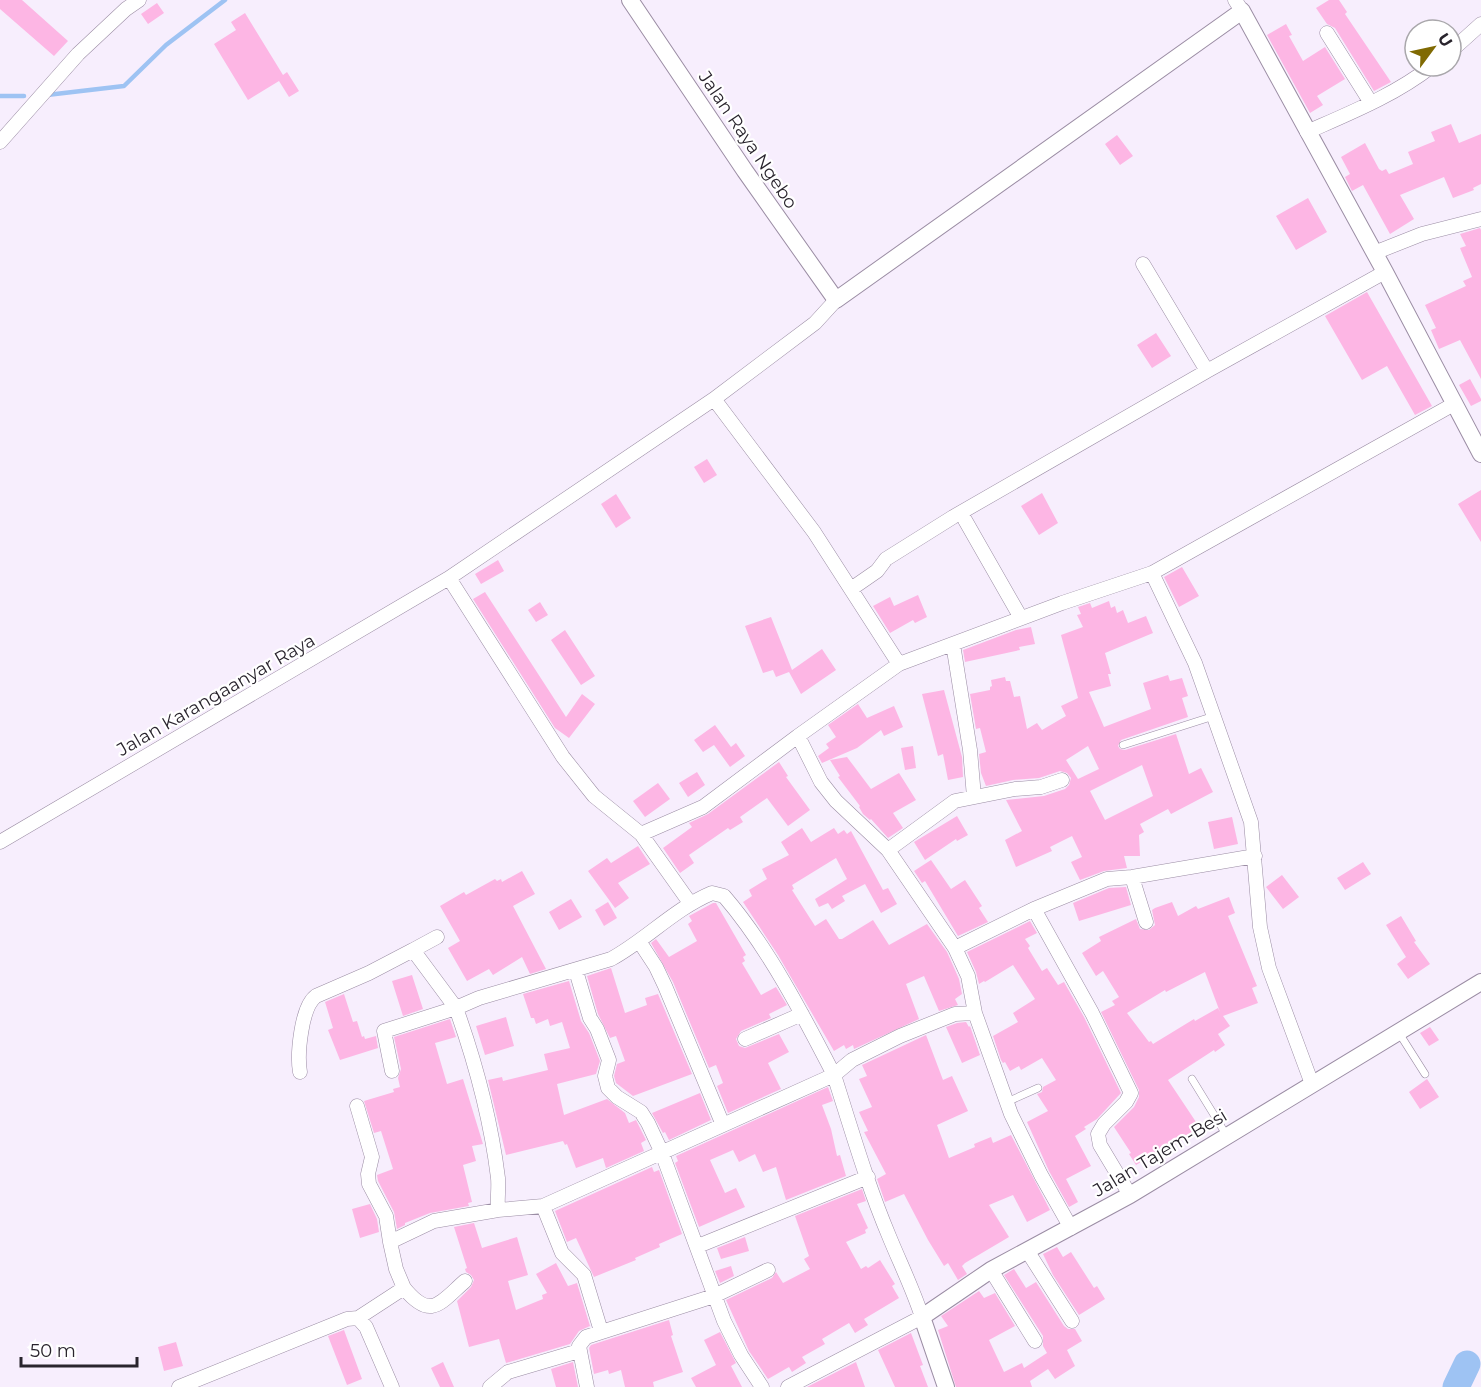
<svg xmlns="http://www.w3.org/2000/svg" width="1481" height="1387" viewBox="0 0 1481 1387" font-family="Montserrat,sans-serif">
<rect width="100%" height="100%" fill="#f7eefd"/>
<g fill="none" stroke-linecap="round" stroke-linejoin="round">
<!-- stream -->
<path stroke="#9ec3f3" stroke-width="4.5" d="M47,95L124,86L166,45L225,0
M0,96H24"/>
<!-- river -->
<path stroke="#9ec3f3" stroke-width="27" d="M1456,1387L1467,1364"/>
</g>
<!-- building -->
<path fill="#fdb6e4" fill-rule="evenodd" d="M0,0H22L68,41L54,56L0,9Z
M1329,0H1339L1347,12L1345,14L1391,82L1374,91L1335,28L1327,24L1316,8Z
M157,3L164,13L148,24L141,14Z
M245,13L283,75L287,72L299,91L289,97L279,81L248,100L214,44L236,30L231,22Z
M1286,24L1292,35L1289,36L1303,61L1325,47L1345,79L1317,96L1323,105L1310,113L1267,35Z
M1451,124L1459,143L1481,134V184L1473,188L1474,190L1453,198L1444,177L1400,195L1414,219L1390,234L1363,185L1352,191L1345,177L1350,174L1341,157L1365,143L1379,169L1382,171L1386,169L1389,174L1413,164L1408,152L1435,141L1431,132Z
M1117,135L1133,156L1120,165L1105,144Z
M1308,198L1327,232L1296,250L1276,216Z
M1480,228L1481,230V379L1460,340L1439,349L1431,330L1436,328L1425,305L1466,286L1463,281L1472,277L1460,248L1466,246L1460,234Z
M1367,292L1432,406L1415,415L1387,366L1362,380L1325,316Z
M1156,333L1171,356L1152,368L1137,345Z
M1470,379L1481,399V401L1471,406L1459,385Z
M707,459L717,475L704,483L694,467Z
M1481,490V542L1458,504Z
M1042,493L1058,523L1039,535L1021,506Z
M616,494L631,518L616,528L601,504Z
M498,560L504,571L481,584L475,574Z
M1182,567L1199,596L1179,607L1164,577Z
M485,592L566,717L582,694L595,704L569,738L555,728L473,599Z
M918,595L927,617L915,623L913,620L890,633L873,606L890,597L894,606Z
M1109,601L1111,608L1115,606L1117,613L1123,610L1128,623L1146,616L1153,633L1105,653L1111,674H1108L1111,686L1089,692L1104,727L1151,709L1143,683L1168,675L1170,681L1182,678L1188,696L1182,698L1188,717L1121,740L1118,746L1120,749L1125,750L1176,734L1189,774L1201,768L1213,792L1171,814L1168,809L1140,824L1144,832L1139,835L1140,856H1124L1127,868L1104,871L1080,880L1071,862L1082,857L1072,836L1050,847L1052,851L1016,867L1005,840L1022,831L1006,800L1044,796L1065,789L1069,785L1071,778L1067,773L1060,771L1039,778L1013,780L986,786L981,773L979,754L986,752L980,728L976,729L970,694L990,690V687L992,686L991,680L1005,677L1006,681H1010L1014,697L1020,696L1027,729L1037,723L1042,730L1066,716L1061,706L1078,698L1061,635L1083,627L1077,615L1081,614L1078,607L1090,603L1092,608ZM1088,746L1099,769L1078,779L1066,760ZM1142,765L1153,796L1105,820L1090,791Z
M540,602L548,615L536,622L528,610Z
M771,617L792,670L822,649L836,670L801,694L789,672L776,677L773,670L763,673L745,626Z
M1031,627L1035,644L1019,647L1020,650L965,662L963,650L1016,630Z
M565,630L595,676L581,685L551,640Z
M944,690L962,757L963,777L948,780L943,754L938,756L922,694Z
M858,704L867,718L894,706L903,727L884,736L881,730L857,748L822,763L818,756L829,748L826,744L836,737L828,725Z
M715,725L731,747L736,743L745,756L730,767L714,745L703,752L694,740Z
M913,746L916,768L905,770L901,748Z
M847,757L871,789L899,773L916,800L893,813L903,828L888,838L871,819L870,820L863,814L859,807L860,806L838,777L840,776L830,760Z
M779,762L788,776L786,777L810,810L788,826L767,798L740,817L743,822L730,830L728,828L689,855L694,863L680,873L663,848L692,827L689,823L708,814Z
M697,772L705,785L688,797L679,783Z
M658,783L670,799L645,817L633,801Z
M957,816L968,835L957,841L956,839L925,860L914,842Z
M1232,817L1238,844L1214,849L1208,822Z
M802,828L811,842L834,828L838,834L844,830L847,834L851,831L883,890L888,888L897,904L881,913L865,884L842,896L845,901L832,909L828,903L819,907L815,899L847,879L836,858L792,885L794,889L792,890L815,926L826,919L839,939H842L873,920L889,945L927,924L947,952L959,979L962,994L955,999L958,1005L939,1011L924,976L906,984L919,1019L854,1049L853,1045L846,1049L844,1045L834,1051L778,955L743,902L752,896L749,890L767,879L762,869L789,855L781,842Z
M638,846L650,864L618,883L629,898L615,908L588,871L607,858L611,863Z
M931,860L951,889L965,880L982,906L979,908L988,922L958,936L925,881L922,883L914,871Z
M1363,862L1371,874L1345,890L1337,878Z
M522,871L535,894L513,906L546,969L530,974L522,957L493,975L489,969L467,981L448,948L460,941L440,906L464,892L466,895L495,879L497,881L501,879L502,882Z
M1282,875L1299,897L1283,909L1266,887Z
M1126,887L1131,905L1079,921L1073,903L1109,888Z
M1229,897L1235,913L1228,916L1257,986L1252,988L1258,1003L1223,1016L1230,1026L1218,1034L1225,1045L1215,1052L1214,1050L1168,1080L1200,1128L1158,1156L1156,1153L1136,1165L1129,1154L1131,1153L1114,1127L1134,1107L1139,1097V1090L1101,1012L1115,1005L1112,1001L1119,997L1103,971L1096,976L1082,953L1101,941L1099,937L1136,919L1140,929L1149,930L1155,925L1152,910L1155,908L1172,902L1178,916L1196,906L1198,909ZM1205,972L1220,1012L1218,1008L1195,1021L1194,1019L1153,1044L1151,1041L1149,1042L1127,1013L1165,990L1166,992Z
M571,899L582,917L559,930L549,912Z
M608,902L617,918L604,926L595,910Z
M713,903H716L746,955L743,957L745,961L742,963L761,995L776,987L787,1005L769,1014L771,1018L741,1031L736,1039L739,1046L745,1048L779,1034L789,1052L768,1063L781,1089L728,1113L717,1086L723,1083L716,1065L709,1068L673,982L651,943L656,939L669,957L697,941L688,924L692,921L689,916Z
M1401,916L1416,941L1414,942L1430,964L1408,979L1397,964L1406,957L1386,925Z
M1030,921L1037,933L1025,939L1030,946L1028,948L1042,971L1047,968L1058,985L1064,982L1084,1017L1121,1093L1097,1119L1084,1127L1086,1129L1075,1136L1091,1166L1066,1179L1078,1202L1069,1207L1049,1171L1027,1122L1048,1111L1037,1094L1042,1092L1043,1087L1056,1080L1042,1058L1021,1070L1019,1066L1010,1071L1005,1062L1003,1063L1001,1060L993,1036L1018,1022L1013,1013L1035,999L1013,965L985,982L984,981L979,984L976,972L967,952Z
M611,968L625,1013L647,1005L645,998L658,994L692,1074L633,1096L616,1083L614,1076L617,1064L625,1061L616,1036L610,1038L598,1014L587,976Z
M412,975L423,1009L403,1016L392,981Z
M569,981L581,1021L589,1033L600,1061L596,1074L557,1084L564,1115L607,1099L625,1113L629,1123L636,1120L646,1140L641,1143L644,1151L606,1168L603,1158L576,1168L567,1144L565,1145L563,1141L506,1155L488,1080L502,1077L503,1081L548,1070L544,1054L570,1048L562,1022L550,1026L548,1019L536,1024L534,1018H531L523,994Z
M344,994L353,1022L357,1021L362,1037L364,1036L365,1039L376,1036L378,1048L340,1060L328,1030L333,1028L325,1002Z
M506,1017L514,1046L485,1055L476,1026Z
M450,1019L456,1037L435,1043L447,1084L463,1079L483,1144L472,1146L476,1161L463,1165L472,1202L468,1203L469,1206L430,1213L405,1223V1225L397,1229L394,1212L378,1181L377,1175L393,1169L381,1131L374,1133L364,1101L394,1092L393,1089L400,1087L398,1078L401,1069L394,1037Z
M966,1022L969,1027L970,1026L980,1055L962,1063L946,1027L957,1023Z
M1430,1027L1439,1040L1429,1046L1420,1033Z
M926,1035L943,1080L952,1076L968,1111L937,1125L949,1158L975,1147L974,1144L991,1137L993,1143L1011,1135L1050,1210L1027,1222L1013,1195L989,1205L1009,1237L965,1263L962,1266L967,1274L958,1280L948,1263L944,1266L928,1240L904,1194L885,1202L877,1179L886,1174L864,1132L868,1131L859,1112L872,1107L859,1079L867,1076L862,1065Z
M1427,1079L1439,1097L1420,1109L1409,1092Z
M828,1087L833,1101L822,1105L831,1129L837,1156L840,1155L846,1176L786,1200L776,1167L763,1172L755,1154L739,1162L733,1150L710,1160L725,1193L736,1188L745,1207L699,1227L675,1163L678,1161L676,1156Z
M700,1093L711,1120L669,1140L665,1132L663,1133L652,1113Z
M652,1167L654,1172L659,1170L682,1234L659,1244L660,1247L635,1258L636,1260L594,1277L576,1238L567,1242L555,1211Z
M862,1189L866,1201L857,1204L868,1228L865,1230L866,1233L846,1242L861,1269L866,1266L868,1268L880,1260L895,1284L892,1286L899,1298L864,1319L868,1325L855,1333L849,1323L822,1339L825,1344L802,1357L806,1363L792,1372L789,1367L768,1379L749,1351L726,1300L772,1278L776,1272L783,1283L810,1269L804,1259L809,1256L795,1216Z
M370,1204L377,1219L379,1232L360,1238L352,1209Z
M474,1223L482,1248L517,1237L528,1275L508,1281L516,1310L543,1299L542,1295L547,1293L536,1274L556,1263L568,1286L577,1283L590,1326L579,1331L570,1344L506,1363L499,1339L469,1347L457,1301L471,1287L474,1280L471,1275L466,1272L465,1269L467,1268L454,1227Z
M745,1237L749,1251L721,1259L717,1248Z
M1057,1247L1063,1257L1071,1252L1094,1288L1097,1286L1105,1299L1079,1315L1053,1275L1043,1254Z
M731,1266L734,1276L720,1283L715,1271Z
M1014,1269L1026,1288L1036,1282L1064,1326L1068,1329H1075L1082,1341L1067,1350L1075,1366L1055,1379L1048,1369L1030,1381L1032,1387H956L938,1330L948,1326L941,1316L979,1291L984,1298L995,1293L1015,1326L989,1340L1004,1372L1022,1363L1024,1368L1047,1353L1043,1346V1336L1004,1275Z
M669,1320L673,1335L671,1336L683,1372L653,1382L654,1387H625L621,1370L609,1374L608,1370L594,1374L589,1348L591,1345Z
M344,1330L362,1379L347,1385L328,1336Z
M720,1332L736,1363L731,1366L742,1387H696L691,1378L716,1365L704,1340Z
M911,1333L923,1365L920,1366L928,1387H895L878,1350Z
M176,1342L183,1366L164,1371L158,1347Z
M443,1362L454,1387H440L431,1368Z
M573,1362L578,1387H556L551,1369Z
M856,1362L865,1387H807Z"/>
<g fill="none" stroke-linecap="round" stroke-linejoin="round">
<!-- service casing -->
<g stroke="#9b8da4" stroke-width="8">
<path id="service" d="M1123,745L1214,716
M1399,1033L1425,1074
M1192,1079L1227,1136
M1007,1102L1038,1088"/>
</g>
<!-- minor casing -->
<g stroke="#9b8da4" stroke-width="15">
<path id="minor" d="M1235,0L1242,11
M1327,33L1371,103
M1451,51L1481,24
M1307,132C1350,113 1395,95 1432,66
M0,142L78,54L126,9L139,0
M1374,253L1422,234L1481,219
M1143,264L1207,371L1385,272
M965,520L1021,618
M1152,573L1195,663L1251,822L1260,927L1269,968L1312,1084
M851,589L877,571L886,559L953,517L1207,371
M953,644L970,750L974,797
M899,664L1062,603L1152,573L1454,404
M641,834L703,807L798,736
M0,842L449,578
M888,850L955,801L1015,789L1041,787L1062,780
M1132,877L1146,922
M690,903L641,834L594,796L563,757L449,578L714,399
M1034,909L1092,1013L1131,1093L1126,1102L1104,1124L1098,1134L1100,1145L1130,1195
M639,941L656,967L665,986L723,1125
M955,948L1034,909L1107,879L1132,877L1255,856
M413,950L437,937
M576,971L590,1018L597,1029L609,1060L605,1076L608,1088L617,1097L641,1112L648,1123L662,1153L724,1321L741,1355L762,1387
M975,1013L1011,1114L1041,1175L1071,1228
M745,1039L802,1014
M300,1072C297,1055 301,1007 316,996L369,973L413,950L456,1008L384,1031L392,1071
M357,1106L372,1157L368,1174L369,1184L386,1216L390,1242
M543,1206L562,1253L584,1275L601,1331
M698,1246L868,1177
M1028,1252L1072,1321
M991,1270L1035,1341
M404,1288L396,1269L390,1242L434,1221L498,1210C497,1200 499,1188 498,1178C491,1121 475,1061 456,1008L479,998L611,959C646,940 674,909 712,893L724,896C768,947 803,1015 834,1075L543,1206L498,1210
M358,1318L404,1288C431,1321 440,1303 465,1281
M179,1387L347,1319L358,1318L366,1327L392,1387
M490,1387L508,1372L579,1351
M587,1387L579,1346L586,1337L714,1296L768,1270
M788,1387L922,1317C913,1289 900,1263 889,1236C867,1184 851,1128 834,1075L852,1060L900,1036L955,1014L975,1013L968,976L955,948L888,850L836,801L821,782L798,736L899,664L814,532L714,399L815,323L836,300"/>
</g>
<!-- tertiary casing -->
<g stroke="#9b8da4" stroke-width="18">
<path id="tertiary" d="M630,0L745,171L836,300L1242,11L1385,272L1481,454
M946,1387L922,1317L991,1270L1130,1195L1481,982"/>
</g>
<!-- service -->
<use href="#service" stroke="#fff" stroke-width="7"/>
<!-- minor -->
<use href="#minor" stroke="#fff" stroke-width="14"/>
<!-- tertiary -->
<use href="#tertiary" stroke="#fff" stroke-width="16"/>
</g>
<g text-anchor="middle" stroke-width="4.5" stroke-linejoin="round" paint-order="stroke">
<!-- street labels -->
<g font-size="18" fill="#29242d" stroke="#fff">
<text transform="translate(748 140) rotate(56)" y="6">Jalan Raya Ngebo</text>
<text transform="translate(216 695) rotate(-30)" y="6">Jalan Karangaanyar Raya</text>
<text transform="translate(1160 1153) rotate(-31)" y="6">Jalan Tajem-Besi</text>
</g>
</g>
<!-- north arrow -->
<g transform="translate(1433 48) rotate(57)"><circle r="28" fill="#ffffff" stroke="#a9a7ab" stroke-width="1.5"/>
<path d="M0-4.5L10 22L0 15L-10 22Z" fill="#806a03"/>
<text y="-9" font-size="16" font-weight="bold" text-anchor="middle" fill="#29242d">U</text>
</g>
<!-- scale -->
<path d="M21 1357v9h116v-9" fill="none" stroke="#29242d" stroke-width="3"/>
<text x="30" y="1357" font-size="18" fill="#29242d" stroke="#ffffff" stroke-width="4.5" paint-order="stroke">50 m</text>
</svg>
